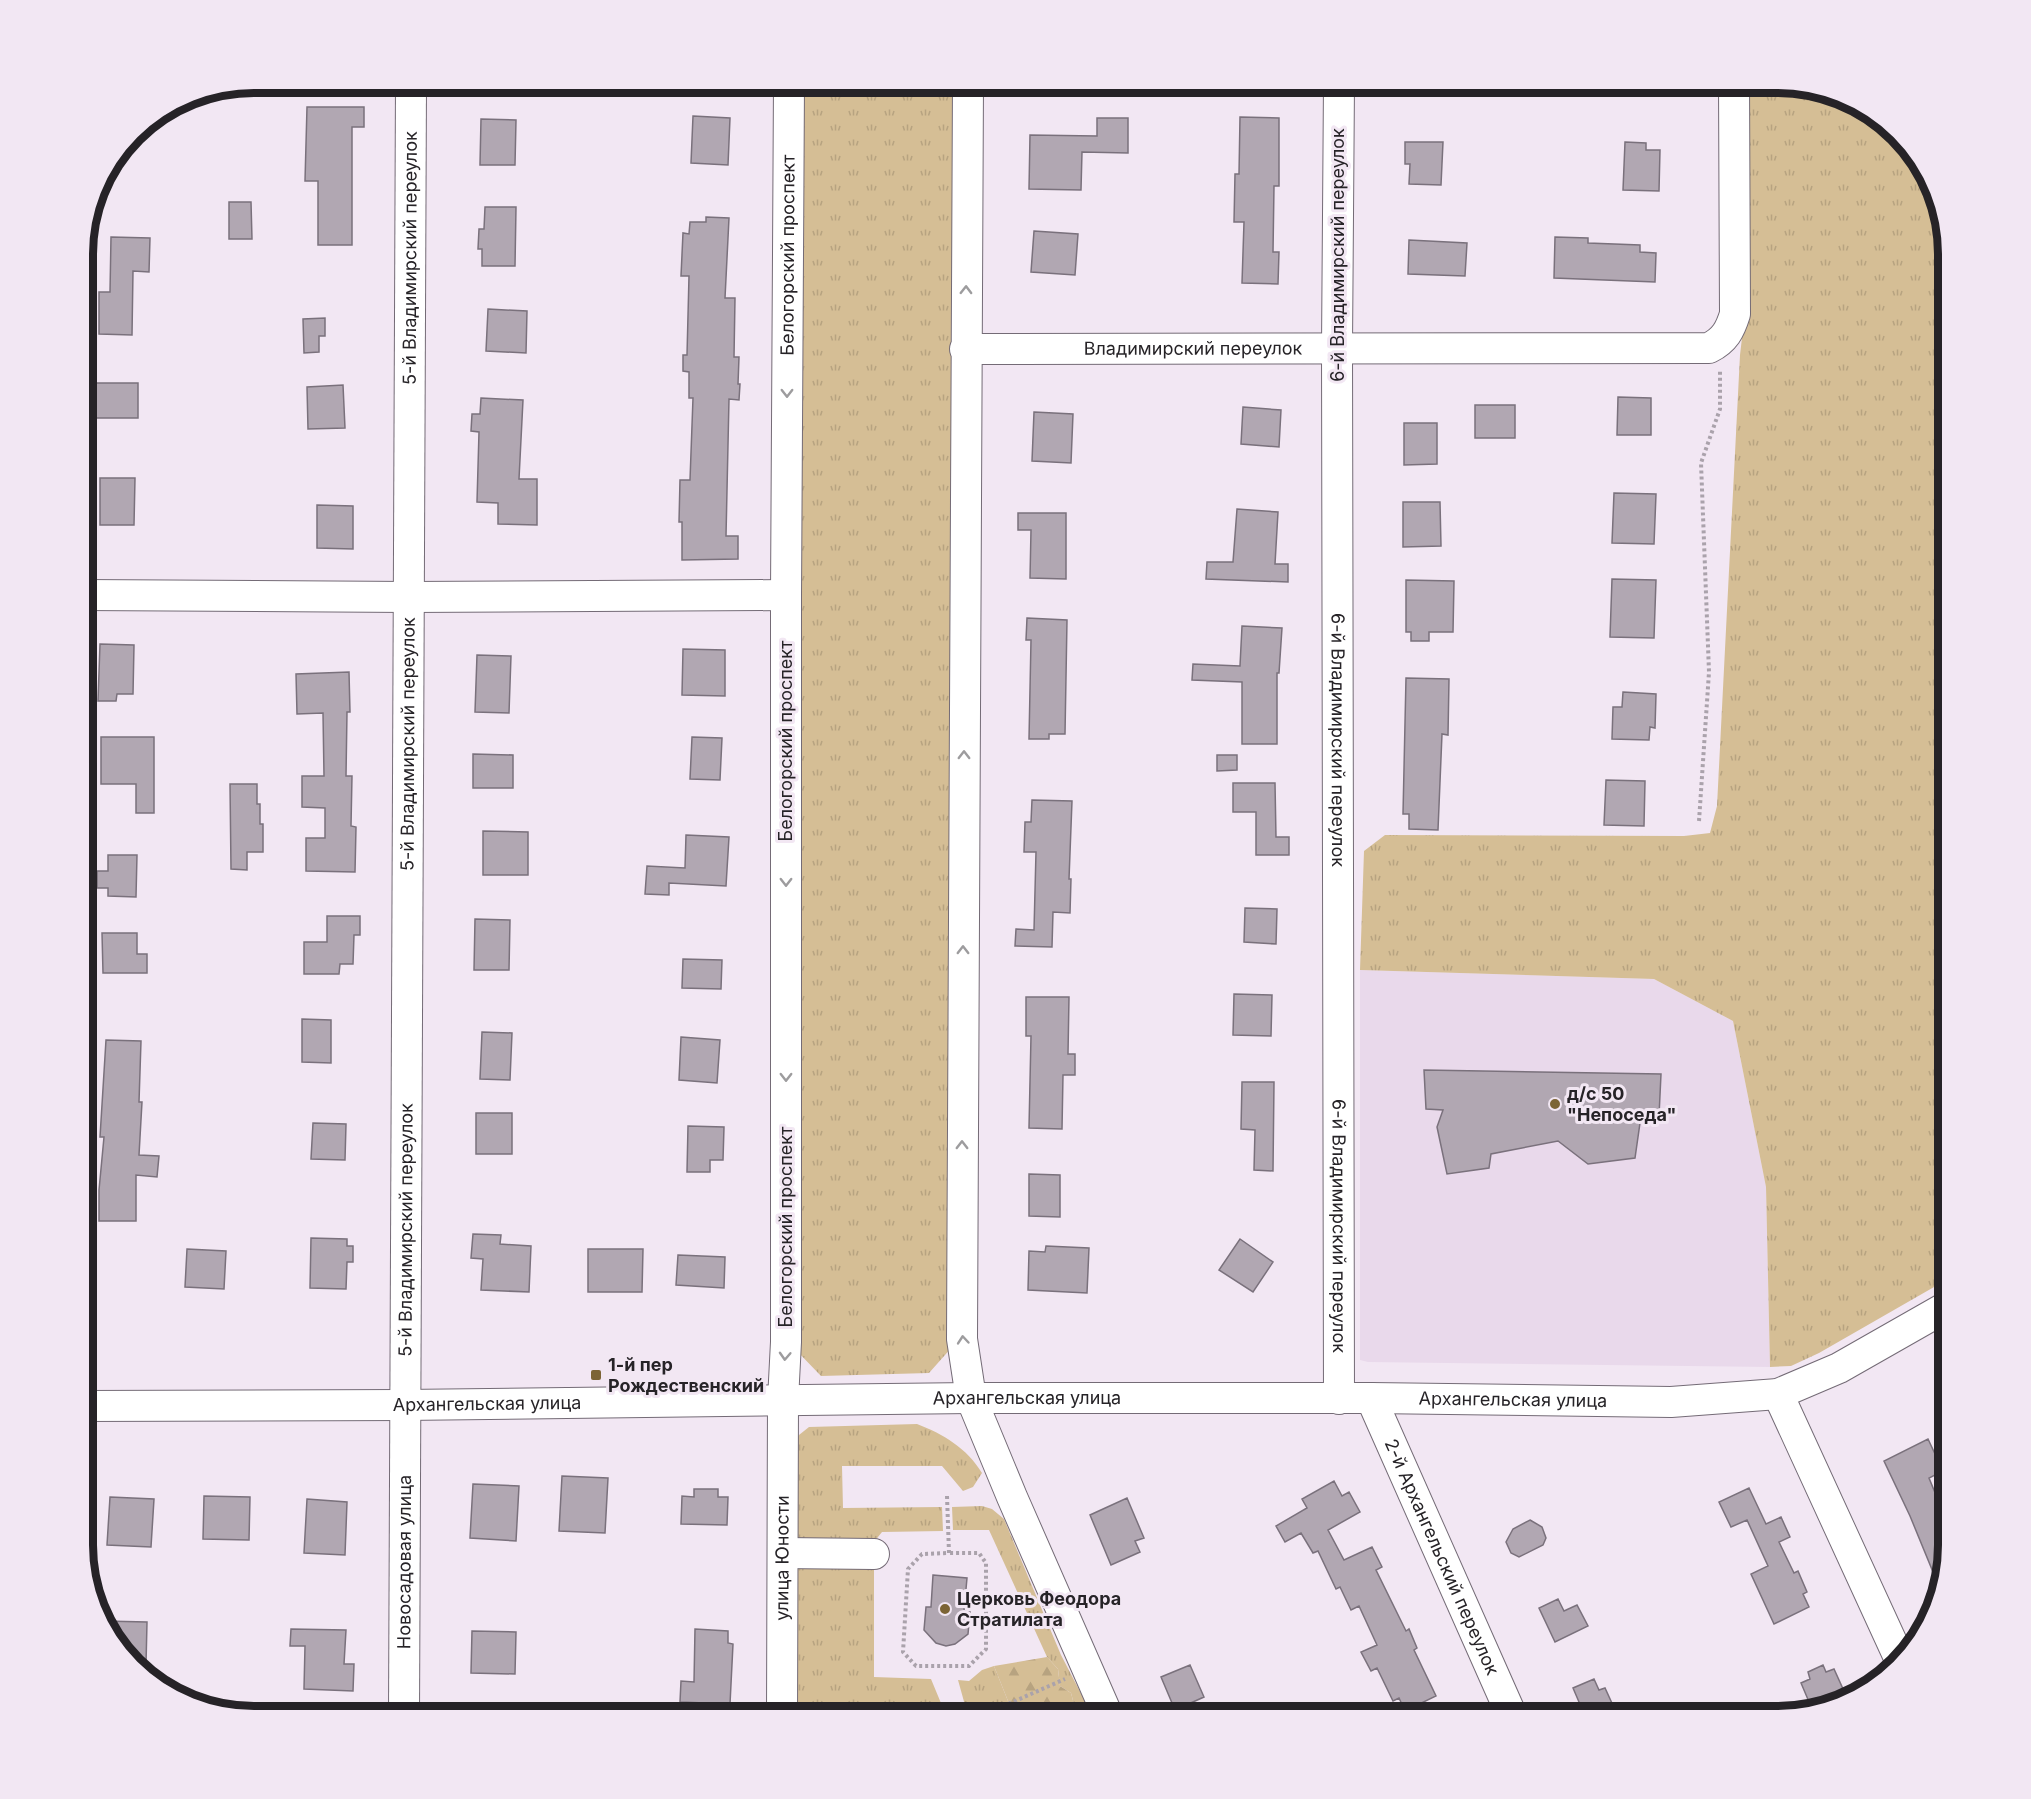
<svg xmlns="http://www.w3.org/2000/svg" width="2031" height="1799" viewBox="0 0 2031 1799" font-family="Inter,sans-serif">
<defs>
<pattern id="grass-tufts" width="24" height="20" patternUnits="userSpaceOnUse" patternTransform="scale(1.5)"><rect width="24" height="20" fill="#d5be95"/><path d="M3 7l-1-3M5 7V3M7 7l1-3M15 17l-1-3M17 17v-4M19 17l1-3" fill="none" stroke="#b7a380"/></pattern>
<pattern id="forest-firs" width="22" height="20" patternUnits="userSpaceOnUse" patternTransform="scale(1.5)"><rect width="22" height="20" fill="#d5be95"/><path d="M5 1l3.5 6h-7zM16 11l3.5 6h-7z" fill="#b7a380"/></pattern>
</defs>
<rect width="100%" height="100%" fill="#f2e7f3"/>
<!-- built -->
<path fill="#e9d9eb" d="M1360,970L1654,979L1733,1021L1766,1187L1770,1367L1368,1362L1360,1360Z"/>
<!-- grass -->
<path fill="url(#grass-tufts)" d="M800,83H959L953,1346L929,1373L821,1376L795,1349Z
M1744,83H1777L1842,95L1898,133L1935,188L1948,254V1279L1819,1353L1791,1366L1770,1367L1766,1187L1733,1021L1654,979L1360,970L1364,851L1385,835L1684,836L1710,833L1717,806L1740,355L1745,312Z
M917,1424C943,1434 967,1448 982,1473L973,1487L963,1491L942,1466H842L843,1508L942,1507L943,1531L882,1532L874,1542L798,1538L790,1528L792,1445L799,1435L809,1427Z
M982,1506L992,1509L1004,1519L1061,1655L1088,1707L1076,1712L1071,1693L1060,1686L1058,1669L1047,1657L989,1530H953L952,1507Z
M805,1563H874V1677L931,1679L943,1708L816,1715L800,1710L792,1698L796,1569Z
M994,1666L1014,1716H968L958,1680L969,1681L982,1670Z"/>
<!-- forest -->
<path fill="url(#forest-firs)" d="M1047,1657L1058,1669L1060,1686L1071,1693L1077,1716H1014L994,1666Z"/>
<!-- building -->
<path fill="#b1a7b2" stroke="#7a717c" stroke-width="1.5" d="M307,107H364V127H352V245H318V181H305Z
M693,116L730,118L728,165L691,163Z
M1240,117L1279,118V186H1274L1273,252H1279L1278,284L1242,283L1244,222H1234L1235,174H1239Z
M1097,118H1128V153L1082,152L1081,190L1029,189L1030,135L1097,136Z
M481,119L516,120L515,165H480Z
M1405,142H1443L1441,185L1409,184L1410,164H1405Z
M1625,142L1646,143V150H1660L1659,191L1623,190Z
M229,202H251L252,239H229Z
M485,207H516L515,266H482V249H478L479,229H484Z
M706,217L729,218L725,298H735L734,357H739L738,384H740L739,400L729,399L726,536H738V559L682,560V522H679L680,480H690L693,398H689V372L683,371V355H687L689,276H681L683,233L689,234L690,222H706Z
M1034,231L1078,234L1075,275L1031,272Z
M111,237L150,238L149,272L133,271L132,335L99,334V292H110Z
M1555,237L1588,238V243L1640,245V252L1656,253L1655,282L1554,278Z
M1409,240L1467,243L1465,276L1408,274Z
M488,309L527,311L526,353L486,351Z
M325,318V336H319V352L304,353L303,319Z
M94,383H138V418H94Z
M343,385L345,428L308,429L307,387Z
M1618,397L1651,398V435H1617Z
M481,398L523,400L519,479H537V525L498,524V503L477,502L479,432L471,431L472,414H480Z
M1475,405H1515V438H1475Z
M1243,407L1281,410L1279,447L1241,444Z
M1034,412L1073,414L1071,463L1032,461Z
M1404,423H1437V464L1404,465Z
M100,478H135L134,525H100Z
M1614,493L1656,494L1654,544L1612,543Z
M1403,502H1440L1441,546L1403,547Z
M317,505L353,506V549L317,548Z
M1237,509L1278,512L1275,564H1288V582L1206,579L1207,562H1233Z
M1018,513H1066V579L1030,578L1031,530H1018Z
M1612,579L1656,580L1654,638L1610,637Z
M1406,580L1454,581L1453,632H1429V641H1411V632H1406Z
M1027,618L1067,620L1065,734H1049V739H1029L1031,640H1026Z
M1242,626L1282,628L1279,673H1277V744H1242V682L1192,680L1193,664L1240,666Z
M100,644L134,645L133,694H117L116,701H98Z
M683,649L725,650V696L682,695Z
M477,655L511,656L509,713L475,712Z
M349,672L350,712H347L346,776H352L351,826L356,827L355,872L306,871V838H325V808L302,807V776H324L323,713L297,714L296,674Z
M1406,678L1449,679L1448,735L1442,734L1438,830L1409,829V814H1403Z
M1623,692L1656,694L1655,728L1650,727L1649,740L1612,739L1613,707H1622Z
M101,737H154V813H136V784H101Z
M692,737L722,738L720,780L690,779Z
M473,754L513,755V788H473Z
M1217,755H1237V770L1217,771Z
M1606,780L1645,781L1644,826L1604,825Z
M1233,783H1275L1276,837H1289V855H1256V812H1233Z
M230,784H257V804H260V824H263V852H247V870L231,869Z
M1032,800L1072,801L1069,879H1071L1070,913L1053,912L1052,947L1015,946L1016,929L1034,930L1036,852H1024L1025,822H1031Z
M483,831L528,832V875H483Z
M686,835L729,837L726,886L669,883V895L645,894L647,866L685,868Z
M108,855H137L136,897L108,896V888H97V871H108Z
M1245,908L1277,909L1276,944L1244,942Z
M327,916H360V935H354L353,964H340L339,974H304V942H327Z
M475,919L510,920L509,970H474Z
M102,933H137V954H147V973H103Z
M683,959L722,960L721,989L682,988Z
M1234,994L1272,995L1271,1036L1233,1035Z
M1026,997H1069L1068,1054H1075V1075H1063L1062,1129L1029,1128L1031,1036H1026Z
M302,1019L331,1020V1063L302,1062Z
M482,1032L512,1033L510,1080L480,1079Z
M681,1037L720,1040L717,1083L679,1080Z
M106,1040L141,1041L139,1102H142L139,1155L159,1156L157,1177L136,1175V1221H99V1190L104,1137H100Z
M1424,1070L1661,1074L1659,1116H1641L1635,1158L1588,1164L1558,1141L1491,1154L1489,1168L1447,1174L1437,1127L1443,1110L1426,1109Z
M1242,1082H1274L1273,1171L1254,1170L1255,1130L1241,1129Z
M476,1113H512V1154H476Z
M313,1123L346,1124L345,1160L311,1159Z
M688,1126L724,1127L723,1160H710V1172H687Z
M1029,1174L1060,1175V1217L1029,1216Z
M473,1234L501,1235L500,1244L531,1246L529,1292L481,1290L483,1259L471,1258Z
M311,1238L347,1239V1246H353V1262H347L346,1289L310,1288Z
M1240,1239L1273,1262L1253,1292L1219,1270Z
M1046,1246L1089,1248L1087,1293L1028,1290L1029,1251L1045,1252Z
M187,1249L226,1251L224,1289L185,1287Z
M588,1249H643L642,1292H588Z
M678,1255L725,1257L724,1288L676,1285Z
M1928,1439L1943,1471L1929,1478L1948,1524V1556L1940,1589L1910,1516L1884,1461Z
M562,1476L608,1478L605,1533L559,1531Z
M1334,1481L1342,1496L1349,1492L1360,1512L1328,1530L1344,1560L1372,1547L1382,1567L1376,1570L1406,1631L1409,1629L1417,1648L1414,1650L1436,1696L1405,1711L1399,1698L1393,1701L1377,1668L1371,1671L1361,1652L1377,1645L1359,1606L1351,1610L1340,1587L1336,1589L1318,1551L1313,1553L1301,1533L1285,1542L1276,1526L1307,1508L1302,1499Z
M473,1484L519,1486L516,1541L470,1538Z
M1749,1488L1766,1524L1781,1517L1790,1537L1779,1542L1794,1573L1798,1571L1807,1592L1803,1594L1809,1607L1774,1624L1751,1574L1768,1566L1747,1520L1731,1527L1719,1502Z
M694,1489H718V1497H728L727,1525L681,1524L682,1496L694,1497Z
M204,1496L250,1497L249,1540L203,1539Z
M110,1497L154,1499L151,1547L107,1545Z
M1127,1498L1144,1538L1135,1541L1140,1552L1111,1565L1090,1515Z
M307,1499L347,1502L345,1555L304,1553Z
M1530,1520L1542,1527L1546,1538L1543,1545L1519,1557L1511,1553L1506,1542L1513,1529Z
M933,1575L967,1578L964,1611L970,1612L968,1634L955,1644L946,1646L936,1643L924,1630L926,1607H931Z
M1558,1599L1564,1611L1577,1605L1588,1626L1555,1642L1539,1608Z
M103,1621L147,1622L146,1665L132,1664Z
M291,1629L346,1630L344,1664H354L353,1691L304,1689L305,1646H290Z
M695,1629L728,1631V1643L733,1644L730,1704L680,1702L681,1681L694,1682Z
M472,1631L516,1632L515,1674L471,1673Z
M1190,1665L1204,1697L1175,1710L1161,1677Z
M1823,1665L1826,1672L1834,1669L1848,1700L1843,1703L1812,1709L1801,1683L1810,1679L1808,1672Z
M1594,1679L1599,1690L1605,1688L1616,1712L1605,1716H1585L1573,1688Z"/>
<g fill="none" stroke-linecap="round" stroke-linejoin="round">
<!-- minor casing -->
<g stroke="#746b76" stroke-width="32">
<g id="minor">
<path d="M968,83L962,1339L971,1398L1012,1497L1108,1716"/>
<path id="s1" d="M1339,83L1337,347L1339,1399"/>
<path id="s2" d="M965,349L1709,348C1725,340 1730,330 1735,314L1734,83"/>
<path d="M83,595L409,597L786,595"/>
<path d="M1778,1394L1901,1662"/>
<path id="s3" d="M1371,1398L1512,1716"/>
<path id="s4" d="M83,1406L404,1405L971,1398H1371L1671,1402L1778,1394L1839,1368L1948,1306"/>
<path d="M783,1553L874,1554"/>
<path id="s5" d="M404,1716L411,83"/>
<path id="s6" d="M782,1716L783,1400L786,1342V595L789,83"/>
</g>
</g>
<!-- path -->
<path stroke="#aaa2ab" stroke-width="4" stroke-dasharray="3 3" stroke-linecap="butt" d="M1699,821L1709,672L1701,463L1720,409V369
M947,1496L949,1553L922,1554L908,1569L903,1652L916,1666H969L986,1649V1563L979,1553H949
M981,1716L1065,1679"/>
<!-- minor -->
<use href="#minor" stroke="#fff" stroke-width="30"/>
</g>
<!-- one-way arrows -->
<defs><path id="oneway-chevron" d="M-2-3.5L2.5 0L-2 3.5" fill="none" stroke-width="1.6" stroke-linecap="round" stroke-linejoin="round" transform="scale(1.5)"/></defs>
<g stroke="#9d9c9e">
<use href="#oneway-chevron" transform="translate(966 290) rotate(-89)"/>
<use href="#oneway-chevron" transform="translate(787 393) rotate(90)"/>
<use href="#oneway-chevron" transform="translate(964 755) rotate(-90)"/>
<use href="#oneway-chevron" transform="translate(786 882) rotate(90)"/>
<use href="#oneway-chevron" transform="translate(963 950) rotate(-90)"/>
<use href="#oneway-chevron" transform="translate(786 1077) rotate(90)"/>
<use href="#oneway-chevron" transform="translate(962 1145) rotate(-90)"/>
<use href="#oneway-chevron" transform="translate(963 1340) rotate(-95)"/>
<use href="#oneway-chevron" transform="translate(785 1356) rotate(93)"/>
</g>
<!-- markers -->
<g fill="#7c6435" stroke="#f2e7f3" stroke-width="2">
<circle cx="1555" cy="1104" r="6"/>
<rect x="590" y="1369" width="12" height="12" rx="3"/>
<circle cx="945" cy="1609" r="6"/>
</g>
<g text-anchor="middle" stroke-width="6" stroke-linejoin="round" paint-order="stroke">
<!-- street labels -->
<g font-size="18" fill="#262327" stroke="#f2e7f3">
<text dy="6" stroke="none"><textPath href="#s6" startOffset="1461">Белогорский проспект</textPath></text>
<text transform="translate(1338 255) rotate(-90)" y="6">6-й Владимирский переулок</text>
<text dy="6" stroke="none"><textPath href="#s5" startOffset="1458">5-й Владимирский переулок</textPath></text>
<text dy="6" stroke="none"><textPath href="#s2" startOffset="228">Владимирский переулок</textPath></text>
<text transform="translate(786 741) rotate(-90)" y="6">Белогорский проспект</text>
<text dy="6" stroke="none"><textPath href="#s1" startOffset="657">6-й Владимирский переулок</textPath></text>
<text dy="6" stroke="none"><textPath href="#s5" startOffset="972">5-й Владимирский переулок</textPath></text>
<text transform="translate(786 1227) rotate(-90)" y="6">Белогорский проспект</text>
<text dy="6" stroke="none"><textPath href="#s1" startOffset="1143">6-й Владимирский переулок</textPath></text>
<text dy="6" stroke="none"><textPath href="#s5" startOffset="486">5-й Владимирский переулок</textPath></text>
<text dy="6" stroke="none"><textPath href="#s4" startOffset="944">Архангельская улица</textPath></text>
<text dy="6" stroke="none"><textPath href="#s4" startOffset="1430">Архангельская улица</textPath></text>
<text dy="6" stroke="none"><textPath href="#s4" startOffset="404">Архангельская улица</textPath></text>
<text dy="6" stroke="none"><textPath href="#s3" startOffset="174">2-й Архангельский переулок</textPath></text>
<text dy="6" stroke="none"><textPath href="#s6" startOffset="158">улица Юности</textPath></text>
<text dy="6" stroke="none"><textPath href="#s5" startOffset="154">Новосадовая улица</textPath></text>
</g>
<!-- poi labels -->
<g font-size="18" font-weight="bold" fill="#262327" stroke="#f2e7f3" text-anchor="start">
<text x="1567" y="1100">д/с 50<tspan x="1567" dy="21">"Непоседа"</tspan></text>
<text x="608" y="1371">1-й пер<tspan x="608" dy="21">Рождественский</tspan></text>
<text x="957" y="1605">Церковь Феодора<tspan x="957" dy="21">Стратилата</tspan></text>
</g>
</g>
<!-- crop -->
<path d="M0 0H2031V1799H0ZM254 93H1777A161 161 0 0 1 1938 254V1545A161 161 0 0 1 1777 1706H254A161 161 0 0 1 93 1545V254A161 161 0 0 1 254 93Z" fill="#f2e7f3" fill-rule="evenodd"/>
<path fill="none" stroke="#262327" stroke-width="8" d="M254 93H1777A161 161 0 0 1 1938 254V1545A161 161 0 0 1 1777 1706H254A161 161 0 0 1 93 1545V254A161 161 0 0 1 254 93Z"/>
</svg>
